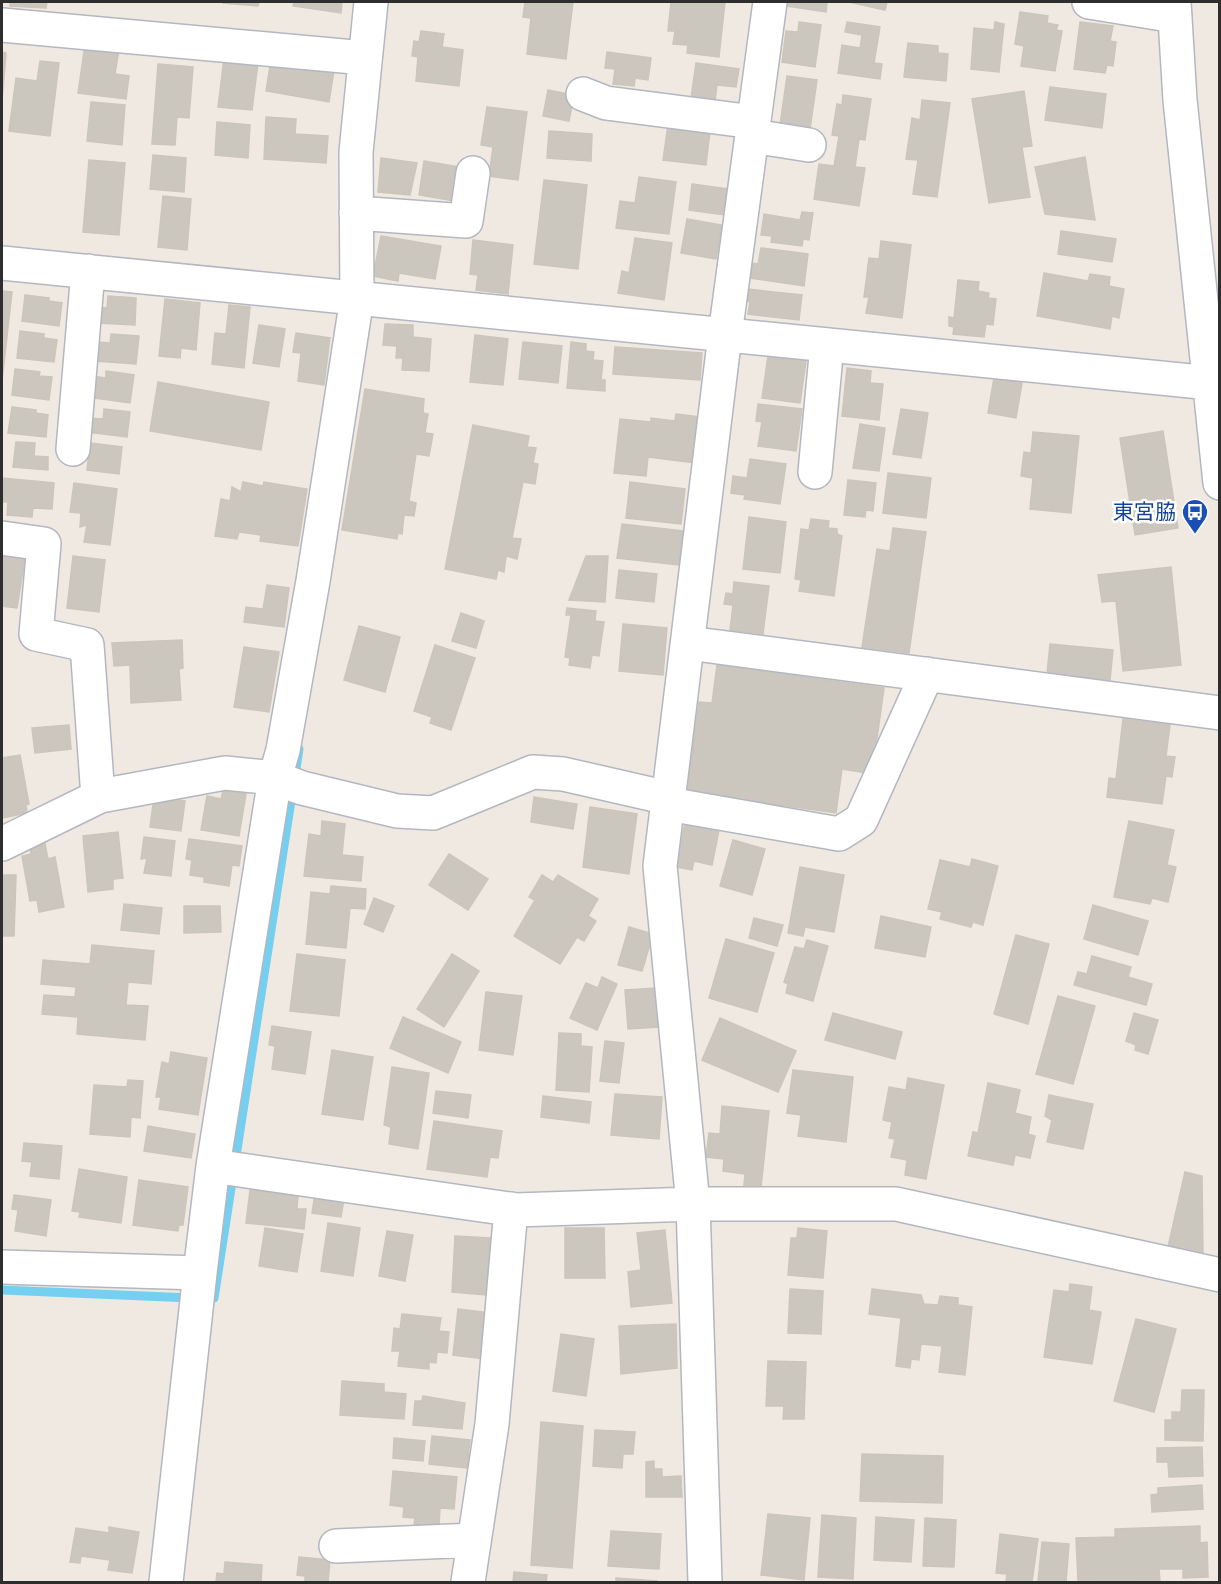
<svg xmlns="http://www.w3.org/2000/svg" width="1221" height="1584" viewBox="0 0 1221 1584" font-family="Figtree,'Noto Sans JP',sans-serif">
<rect width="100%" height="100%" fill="#efe9e1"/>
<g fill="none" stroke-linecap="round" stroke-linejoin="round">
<!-- stream -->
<path stroke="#75cff0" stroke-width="9" d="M2,1290L191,1298
M208,1298H214L299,749"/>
</g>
<!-- building -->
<path fill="#cbc7bf" stroke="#cbc5ba" stroke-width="1.5" d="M10,2H47L46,8L10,6Z
M294,2H342L341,13L293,6Z
M525,2H573L566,59L527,54L531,18L523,17Z
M671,2H725L719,57L687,53L688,45L673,44L675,31H668Z
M787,2H827L826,12L787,6Z
M849,2H887L885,10Z
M223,3V2H259L258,6Z
M1020,12L1048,16L1047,23L1058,25L1056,30L1062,31L1055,71L1021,66L1024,46L1015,44Z
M799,22L821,25L815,67L782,62L786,31L798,32Z
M847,22L880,27L874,63L882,64L880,79L838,73L842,45L860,48L862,35L845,32Z
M995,22L1004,24L999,72L971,69L974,28L994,30Z
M1080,22L1113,26L1110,41L1116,42L1113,66L1107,65L1105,73L1074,69Z
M421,31L444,34L442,47L463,50L459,86L416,81L418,57L412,56L414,41L419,42Z
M908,43L938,46V53L948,54L946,81L904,77Z
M85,45L119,50L115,74L129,76L126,99L78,93Z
M2,52L6,53L2,101Z
M607,52L651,58L648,80L635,78L634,86L613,84L615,69L605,68Z
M224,59L258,63L252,110L218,107Z
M271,60L334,70L329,102L266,91Z
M40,61L59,63L50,136L9,131L16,78L37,81Z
M696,63L739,69L736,87L717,85L715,101L691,98Z
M158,64L193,67L189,118L177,117L175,145L152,144Z
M787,76L817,80L810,129L780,125Z
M1050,87L1106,94L1102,128L1045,120Z
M548,90L574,95L569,121L543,116Z
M1024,91L1032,146L1022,147L1030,197L989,203L972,99Z
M843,95L871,99L865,140L859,139L855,167L865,168L859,206L814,199L819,164L834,166L839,136L832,135L837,104L842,105Z
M922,100L950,103L937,197L913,194L918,160L906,159L912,118L920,120Z
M91,102L125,105L122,145L87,141Z
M487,107L527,112L518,180L489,176L493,147L481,145Z
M266,117L296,119L295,134L328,136L326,163L264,159Z
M217,122L250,125L248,158L215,155Z
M668,125L710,131L706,165L663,160Z
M549,131L592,134L591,161L547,158Z
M153,155L186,158L184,192L150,189Z
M1085,157L1095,220L1045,214L1035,167Z
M381,158L417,163L410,195L378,192Z
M89,160L125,163L119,235L83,232Z
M424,161L460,167L454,201L419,195Z
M639,177L676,182L669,234L616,228L620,201L635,203Z
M544,180L587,185L578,269L534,264Z
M692,184L728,189L725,215L689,210Z
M163,196L191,199L187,250L158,247Z
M802,212L813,213L809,240L803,239L802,246L771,242L772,236L761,235L764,214L800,220Z
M687,219L722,225L716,259L681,253Z
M1061,231L1116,239L1112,262L1058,254Z
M381,236L441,246L435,279L399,273L398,281L373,276Z
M635,238L672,243L664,300L618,293L622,271L629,273Z
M473,240L513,245L508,294L476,290L478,275L470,274Z
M881,241L911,245L902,318L866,313L869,297H864L869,258L879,259Z
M761,248L808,254L804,286L750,278L752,263L758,264Z
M1044,273L1088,281L1090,274L1110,277L1109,286L1124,289L1119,318L1112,316L1110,329L1037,316Z
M958,280L979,282L978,291L989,293L988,298L996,299L993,325L986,324L984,337L953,334L954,327L949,326V317L954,318Z
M747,289L802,295L799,320L748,314L750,302L745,300Z
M2,291L12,292L2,381Z
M25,295L49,298V301L62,303L59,326L22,321Z
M108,296L136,298L135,325L97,323L98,307L107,308Z
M165,299L200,303L196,350L181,348L180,358L159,356Z
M229,305L250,307L244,368L212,364L215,333L226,334Z
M385,324L413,325V337L431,339L429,371L402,370L403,358H396L397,346L383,345Z
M259,325L285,329L279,367L253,363Z
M20,331L44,334V338L57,340L54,362L17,358Z
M296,333L330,338L324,385L298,381L301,353L293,352Z
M111,334L139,336L136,364L95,361L97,342L110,343Z
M475,335L508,339L503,385L470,382Z
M523,342L562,346L558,383L519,379Z
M571,342L586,344V351L594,352L593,360L603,361L601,380H605V391L567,388Z
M615,347L702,353L700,380L613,374Z
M768,356L806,361L800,403L762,398Z
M847,368L871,371L870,383L883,384L879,420L842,416Z
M15,369L40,372L39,376L52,377L49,400L12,395Z
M106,371L134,375L130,403L88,397L92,376L106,378Z
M994,378L1022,383L1016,418L988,413Z
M158,382L269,402L261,450L150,431Z
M365,389L424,399L423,413L428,414L425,433L433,434L429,456L416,454L409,501L416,503L414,516L404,515L402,534L398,533L397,539L342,530Z
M758,404L802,409L796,451L758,446L762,422L756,421Z
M12,407L36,410V413L48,415L46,437L8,433Z
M104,409L130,412L127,437L87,432L89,418L103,419Z
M901,409L928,413L921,458L893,454Z
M676,414L700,417L695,463L648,457L646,476L614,473L620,419L651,422V418L675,421Z
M860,424L885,428L879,471L853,468Z
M473,425L529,436L527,447L536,448L533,463L538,464L535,484L523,482L512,538L521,539L517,559L506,556L504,572L498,570L496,579L445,569Z
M1163,431L1178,528L1135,535L1120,438Z
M1033,432L1079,436L1071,513L1030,509L1033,478L1021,476L1024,452L1031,453Z
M16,442L35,443L34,456L48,457V470L13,467Z
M90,443L122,447L119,474L87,470Z
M750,459L786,464L780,504L744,499L745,495L731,493L733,476L747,478Z
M888,473L931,478L926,518L883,513Z
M2,478L54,483L52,509L33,508L32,517L7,515L8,502H2Z
M848,480L876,483L873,511L866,510L865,517L844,515Z
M243,482L263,486L264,482L307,489L298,546L260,541L261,535L239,532L237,539L215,536L221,499L230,501L232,487L241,492Z
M630,482L685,489L681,524L626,518Z
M74,483L117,489L110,545L84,542L87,525L80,527L81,513L70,512Z
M749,517L786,522L780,573L743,569Z
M811,519L829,521L828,528L837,529V534L842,536L834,596L799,591L801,580L795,579L801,529L809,530Z
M622,524L683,531L679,565L617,558Z
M893,528L926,532L909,653L862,647L877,549L890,551Z
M2,548L26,552L17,608L2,606Z
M73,556L105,560L99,612L67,608Z
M586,556H608L605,602L569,600Z
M1171,567L1181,665L1123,671L1116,601L1102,602L1098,575Z
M619,570L657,574L654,602L616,598Z
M734,582L769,586L763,634L730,630L733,605L724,604L726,593L733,594Z
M267,585L289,588L284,627L244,622L246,607L263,609Z
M567,608L596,611L595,621L604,622L599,656L592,655L590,668L569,665L570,658L565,657L571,615H566Z
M461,613L484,621L476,648L452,641Z
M623,624L667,628L663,675L619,671Z
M359,626L400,637L385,692L344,680Z
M182,640L183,668L179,669L181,700L131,703L130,665L114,666L112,643Z
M1050,644L1113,650L1110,680L1047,674Z
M435,645L475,658L451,730L430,723L432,717L414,711Z
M244,647L279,652L269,712L234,707Z
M717,665L884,688L872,774L842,769L836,813L687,792L699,702L712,703Z
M1123,719L1170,725L1166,756L1175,757L1172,777L1166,776L1162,804L1107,797L1109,778L1116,779Z
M69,725L71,749L35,753L32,728Z
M20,755L29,804L26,805L27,813L2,818V758Z
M223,791L246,794L239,836L201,830L207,796L221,799Z
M154,797L185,801L181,831L150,827Z
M534,797L577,804L573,829L531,822Z
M590,807L637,814L629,874L583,867Z
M322,821L345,824L342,855L363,857L361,881L304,876L309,834L321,836Z
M1129,821L1174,830L1167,865L1176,867L1168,902L1152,898L1150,904L1114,897Z
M685,823L719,830L712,865L694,861L692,870L676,867Z
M118,832L123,878L113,879V889L88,892L83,836Z
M144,837L175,841L171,876L144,873L147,858L141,859Z
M189,839L242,846L239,866L232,865L229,886L204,882V877L190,875L192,860L186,859Z
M733,840L765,849L752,895L720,886Z
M45,844L48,859L55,857L64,907L39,912L37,900L30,901L22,856L31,854L30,848Z
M449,854L488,879L468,910L429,885Z
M972,859L998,866L983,925L973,922L971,927L940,919L942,912L928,909L940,860L970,867Z
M800,867L844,875L834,932L805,927L803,936L788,933Z
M2,875H16L14,936H2Z
M542,875L553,882L558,875L598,899L588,916L596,921L584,941L577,937L560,964L514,936L535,900L529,897Z
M331,886L366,889L365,909L350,908L346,948L306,944L311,892L330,894Z
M374,898L394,906L383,932L364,924Z
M124,904L162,908L159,934L121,930Z
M1093,905L1148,921L1138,955L1084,939Z
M184,906H220L221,932L184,933Z
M881,916L931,927L925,957L875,948Z
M754,918L783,925L777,946L749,938Z
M629,927L653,934L642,971L618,965Z
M1016,935L1049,944L1028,1024L994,1014Z
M726,939L774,953L757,1012L709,998Z
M807,940L828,946L813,1001L786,993L788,984L784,982L795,947L804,949Z
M92,945L154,951L151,984L128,982L126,1005L148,1006L145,1040L77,1034L78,1017L42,1014L44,995L75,997L76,987L41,984L43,960L90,964Z
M297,954L345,960L339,1016L290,1011Z
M452,954L479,971L444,1027L417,1009Z
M1092,956L1131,967L1128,977L1152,984L1146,1005L1074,985L1078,972L1087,974Z
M602,977L617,984L597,1030L570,1018L586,983L598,988Z
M656,988L659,1027L628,1029L625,990Z
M486,992L522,996L513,1055L479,1050Z
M1058,996L1095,1006L1073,1084L1036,1074Z
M833,1013L902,1032L895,1059L825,1040Z
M1134,1013L1158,1020L1148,1054L1135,1050L1136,1045L1126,1041Z
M403,1017L461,1042L448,1073L390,1048Z
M720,1018L796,1051L778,1092L702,1060Z
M272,1026L311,1032L305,1074L272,1069L275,1046L269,1045Z
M559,1033L581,1034V1046L592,1047L589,1092L556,1090Z
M605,1041L624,1043L619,1083L600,1081Z
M332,1050L373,1057L363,1120L322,1114Z
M171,1052L207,1058L198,1115L159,1109L161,1097H156L162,1062L169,1064Z
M392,1067L429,1073L418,1149L389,1144L391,1127L384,1125Z
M793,1070L853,1077L846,1142L798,1136L801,1115L787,1113Z
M908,1078L944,1085L926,1179L905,1175L907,1160L891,1157L895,1139L889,1138L892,1122L883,1120L889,1087L906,1090Z
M128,1080L143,1081L140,1118L131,1117L130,1137L90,1134L94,1085L127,1087Z
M988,1083L1020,1090L1015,1113L1031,1117L1028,1134L1035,1136L1030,1158L1015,1155L1013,1165L968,1156L973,1132L978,1133Z
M436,1091L471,1095L468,1118L433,1113Z
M615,1094L662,1097L659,1139L611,1135Z
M1049,1095L1093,1104L1083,1149L1047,1142L1052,1120L1045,1116Z
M543,1096L591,1102L589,1123L541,1117Z
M722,1106L769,1111L761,1187L744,1185L745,1174L723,1171L724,1159L706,1157L709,1133L720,1134Z
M434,1121L502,1131L498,1158L490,1157L487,1177L427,1169Z
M148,1126L195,1134L191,1158L144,1151Z
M24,1143L62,1146L59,1179L30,1176L32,1162L22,1161Z
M79,1169L127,1177L121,1223L79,1217L80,1212L72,1211Z
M1185,1172L1202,1176L1203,1258L1168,1247Z
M139,1180L188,1187L183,1225H179L178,1231L133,1225Z
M250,1190L298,1195L297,1209H306L304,1229L246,1223Z
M315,1194L344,1199L341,1217L312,1213Z
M14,1195L51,1200L46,1236L15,1231L18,1210L12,1209Z
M328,1223L360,1228L353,1276L321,1271Z
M265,1228L303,1234L297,1272L259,1266Z
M565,1228H604L605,1278H565Z
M798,1228L827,1231L823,1278L788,1275L791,1238H797Z
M665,1230L672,1303L631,1307L628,1272L641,1270L637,1233Z
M387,1231L413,1235L405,1281L379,1276Z
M455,1236L490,1238L487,1295L452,1292Z
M1070,1284L1092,1287L1089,1310L1101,1312L1092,1364L1044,1357L1054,1290L1069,1292Z
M790,1289L823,1291L821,1334L788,1333Z
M872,1289L921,1295L924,1304L938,1305L940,1296L958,1298V1305L972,1307L965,1375L939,1372L942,1346L921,1344L919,1360L911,1359L910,1368L896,1366L901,1318L869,1314Z
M458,1309L490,1313L485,1359L453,1355Z
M402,1314L441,1318L439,1331L449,1332L447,1353L437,1352L436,1363L429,1362V1369L398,1366L400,1351H392L394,1328L400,1329Z
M1136,1319L1176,1329L1154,1412L1114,1401Z
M676,1324L677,1368L621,1374L619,1326Z
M561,1334L594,1339L586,1396L553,1391Z
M768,1361L806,1362L804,1419H783L784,1406H766Z
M342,1381L384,1384V1392L406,1394L404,1419L340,1415Z
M1182,1390H1204L1203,1441L1165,1440V1420H1172V1412H1181Z
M423,1396L465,1403L462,1429L413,1425L415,1401H422Z
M541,1422L583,1426L572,1568L531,1565Z
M595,1430L635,1432L633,1454H623L622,1468L593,1466Z
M432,1436L470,1440L467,1468L429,1464Z
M394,1438L425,1441L423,1461L393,1458Z
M1202,1447L1203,1476L1169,1477L1168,1462H1157V1448Z
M862,1454L943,1456L942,1503L860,1501Z
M654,1461V1469H662V1477L681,1476L682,1497H646V1462Z
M393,1471L457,1477L454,1509L440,1508L439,1526L414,1524L415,1518L403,1517L404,1507L390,1505Z
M1202,1485L1203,1509L1152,1512L1151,1495L1158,1494V1488Z
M768,1514L810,1518L804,1580L761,1575Z
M822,1515L856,1518L853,1579L818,1577Z
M876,1517L914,1520L911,1562L874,1560Z
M925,1518L956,1520L954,1567L923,1566Z
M1200,1526V1543L1207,1542L1208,1577L1183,1578V1569H1159L1160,1582L1078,1580L1076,1538L1115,1537V1529Z
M109,1527L139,1532L132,1573L108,1570L110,1560L81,1556L80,1563L70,1562L76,1528L109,1533Z
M611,1531L661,1534L659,1569L608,1566Z
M1000,1534L1038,1539L1032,1582H1006L1007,1574L996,1573Z
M1042,1542L1069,1544L1066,1582H1038Z
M299,1557L330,1560L328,1582H305V1576L297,1575Z
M225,1562L262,1565L261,1582H216L217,1573L224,1574Z
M514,1572L547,1575L546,1582H513Z
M616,1578L657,1581V1582H616Z"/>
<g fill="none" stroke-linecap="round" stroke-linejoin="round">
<!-- minor casing -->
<g stroke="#b4b7c1" stroke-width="36">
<path id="minor" d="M1089,2L1175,16
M1174,2L1180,100L1220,483
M2,25L365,58
M583,94L606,103L754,122
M752,136L809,145
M356,213L466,221L473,173
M2,263L1211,383L1220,381
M73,449L88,271
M815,472L827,345
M2,538L44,544L36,634L87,645L98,797
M688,643L1220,713
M668,804L839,834L861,820L927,674
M2,844L100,796L225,773L275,778L302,788L397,811L433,813L533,772L563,774L668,798
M213,1166L516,1210L693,1204H896L1220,1275
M2,1267L200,1273L213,1166L275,778L283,750L313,581L357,298L356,152L371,2
M336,1546L474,1540
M166,1582L200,1273
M468,1582L492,1424L511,1209
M705,1582L693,1204L660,866L725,335L770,2"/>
</g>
<!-- minor -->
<use href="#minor" stroke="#fff" stroke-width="33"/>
</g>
<!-- icons -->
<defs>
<g id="bus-pin" transform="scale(1.35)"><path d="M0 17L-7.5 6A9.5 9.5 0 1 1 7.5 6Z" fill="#1a4fb4" stroke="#fff"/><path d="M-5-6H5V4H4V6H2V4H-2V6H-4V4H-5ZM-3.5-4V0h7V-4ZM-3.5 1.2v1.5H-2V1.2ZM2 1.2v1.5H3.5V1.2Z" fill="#fff"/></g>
</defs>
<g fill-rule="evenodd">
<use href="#bus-pin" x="1195" y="512"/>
</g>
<g text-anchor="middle" stroke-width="5" stroke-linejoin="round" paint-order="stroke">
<!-- transit labels -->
<g font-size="21" fill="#164399" stroke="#fff" text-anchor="end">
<text x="1176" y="519">東宮脇</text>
</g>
</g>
<!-- border -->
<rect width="1221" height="1584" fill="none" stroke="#2e2e2e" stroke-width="6"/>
</svg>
